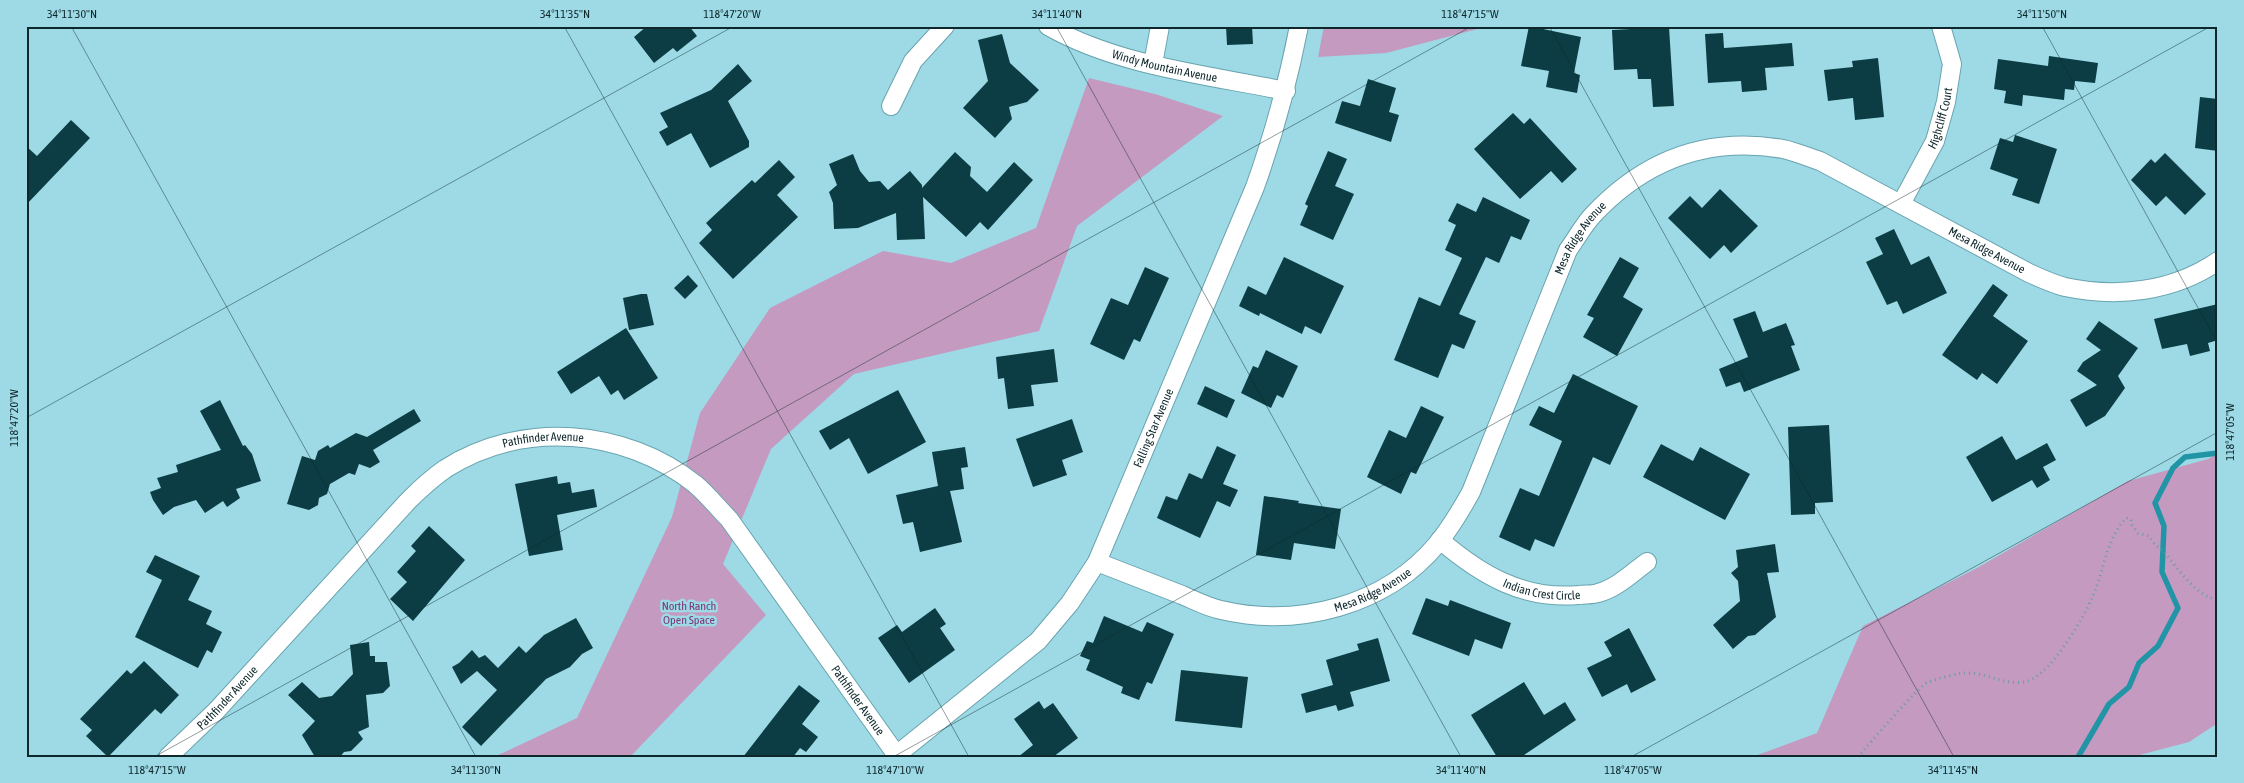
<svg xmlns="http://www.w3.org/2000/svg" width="2244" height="783" viewBox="0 0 2244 783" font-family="'Asap Condensed',sans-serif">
<rect width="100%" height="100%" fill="#9ddae5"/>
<!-- green -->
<path fill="#c59ac1" d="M1324,26H1489L1386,53L1318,57Z
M1089,78L1155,94L1223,116L1077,226L1039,331L854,374L771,449L723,564L766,615L630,757H494L577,718L672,517L700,413L770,308L883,251L951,263L1036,228Z
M2218,453V723L2189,742L2132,757H1752L1817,733L1863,626L1977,568L2128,481L2208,459Z"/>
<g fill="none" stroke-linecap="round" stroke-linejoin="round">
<!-- stream -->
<path stroke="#2194a5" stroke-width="5.5" d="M2078,757L2109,704L2129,687L2139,663L2158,646L2178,608L2162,572L2164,526L2155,503L2173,468L2185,457L2218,453"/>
</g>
<!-- building -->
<path fill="#0c3d44" d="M647,26H689L697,36L677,52L673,48L654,63L634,37Z
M1226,26H1252L1253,44L1227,45Z
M1529,26L1581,37L1574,73L1580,75L1577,93L1546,87L1549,71L1521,66Z
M1669,27L1674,106L1653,107L1651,79H1638L1637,69L1614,70L1612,30Z
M1723,33L1724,48L1792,43L1794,66L1765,68L1767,90L1742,92L1741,81L1708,83L1705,34Z
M1002,34L1010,63L1039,90L1027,102L1009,107L1012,119L995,138L963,108L988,81L978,40Z
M2049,56L2098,63L2095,83L2075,81L2074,90L2065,89L2064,100L2023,95L2022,106L2004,103L2006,91L1994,89L1998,59L2048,66Z
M1878,58L1884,117L1855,120L1853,98L1828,101L1824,70L1853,67L1852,61Z
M738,64L752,81L728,101L749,141V147L710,168L691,133L667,146L659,132L668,127L660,113L711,90Z
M1368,79L1396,88L1389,112L1399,115L1391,142L1335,123L1342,101L1360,106Z
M2200,97L2218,99V151L2195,148Z
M1513,113L1524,124L1530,118L1577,169L1562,183L1551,171L1520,199L1474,149Z
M71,120L90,138L26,205V146L37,156Z
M2015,135L2057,149L2039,204L2012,195L2018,179L1990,169L2000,138L2013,142Z
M1328,151L1347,159L1335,186L1354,194L1333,240L1300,225L1308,206L1305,204Z
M955,152L971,167L970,176L987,192L1014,162L1033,180L988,230L980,222L966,237L923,197L925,239L897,240L896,213L858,228L834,229L833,203L829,192L837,185L829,164L853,154L860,171L869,182L880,181L888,190L910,171L922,185V188Z
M2165,153L2206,194L2185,215L2166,196L2156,206L2131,180L2151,159L2155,163Z
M779,160L795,177L777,195L798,217L733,279L699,243L712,230L706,223L752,180L755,183Z
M1720,189L1758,226L1731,253L1724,245L1710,259L1668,218L1690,196L1702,208Z
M1483,197L1530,220L1521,240L1511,236L1499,263L1486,257L1459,314L1476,321L1464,349L1452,344L1438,378L1394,360L1419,297L1440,306L1462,258L1445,250L1456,225L1448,221L1457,203L1476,212Z
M1894,229L1911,265L1929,256L1947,293L1903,314L1897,301L1887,305L1866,262L1883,254L1875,238Z
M1284,257L1344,286L1321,334L1305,326L1302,334L1260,313L1259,316L1239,306L1248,286L1266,295Z
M1620,257L1639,268L1623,297L1643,309L1617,356L1583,337L1594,318L1587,315Z
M1145,267L1169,278L1140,342L1134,339L1124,360L1090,344L1111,298L1128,305Z
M688,275L698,286L685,299L674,288Z
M1993,284L2008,295L1993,316L2028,341L1997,384L1982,373L1977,380L1942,355Z
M641,294H647L654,325L629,330L623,298Z
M2218,304V340L2208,343L2210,351L2190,356L2187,344L2162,349L2154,319Z
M1755,311L1763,332L1786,323L1795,345L1791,346L1800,370L1744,392L1740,382L1726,387L1719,369L1748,357L1733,319Z
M2099,321L2138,348L2118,376L2125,388L2105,416L2086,427L2070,400L2097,385L2077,371L2083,362L2101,350L2086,339Z
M626,328L658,378L624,400L618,390L611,395L599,376L571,394L557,372Z
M1054,349L1058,382L1031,385L1034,406L1008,409L1004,378L998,379L996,357Z
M1266,350L1298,366L1283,398L1277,395L1271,408L1241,393L1253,366L1258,368Z
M1573,374L1638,406L1610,465L1593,457L1554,547L1535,539L1530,551L1499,537L1520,488L1539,496L1562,441L1529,425L1539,406L1554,413Z
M1205,386L1235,400L1227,418L1197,404Z
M898,390L926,442L868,474L849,438L830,450L819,431Z
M220,400L243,446L245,445L252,454L261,481L236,489L240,498L227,507L223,501L205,513L196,500L174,507L163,515L153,500L150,492L161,488L157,478L178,472L176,465L221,450L200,411Z
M1421,406L1444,417L1416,474L1411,472L1401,494L1367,477L1389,430L1406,438Z
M414,409L421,421L373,450L380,462L370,468L359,464L355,475L349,473L330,484L327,494L319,498L318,505L309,510L287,504L302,456L315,460L318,451L328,445L330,448L356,433L367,437Z
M1072,419L1083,452L1062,460L1067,475L1033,487L1016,439Z
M1829,425L1833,502L1815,503V514L1791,515L1788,427Z
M2002,436L2016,460L2047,443L2056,460L2043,467L2050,480L2037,488L2032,480L1992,502L1966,457Z
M1661,444L1693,461L1700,447L1750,474L1725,520L1643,477Z
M1217,446L1236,455L1223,484L1238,490L1230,507L1217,501L1200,538L1157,518L1166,496L1177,500L1189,473L1202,479Z
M965,447L968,467L961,468L964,489L950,491L962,542L920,552L913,522L903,524L896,495L938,486L932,452Z
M557,476L558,484L570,482L572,493L594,489L597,507L557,515L563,550L529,556L515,484Z
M1264,496L1299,501L1298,503L1341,509L1335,549L1294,543L1291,560L1256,555Z
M429,526L465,560L413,621L390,599L407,582L397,572L416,551L411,546Z
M1775,544L1779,572L1767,573L1776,617L1755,635L1748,636L1733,649L1713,625L1740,601L1738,581L1731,573L1738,567L1736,550Z
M155,555L200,576L188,600L212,611L206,624L222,632L212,653L207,650L198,668L135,637L162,580L146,572Z
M1426,598L1448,606L1450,600L1511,623L1502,649L1475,639L1469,656L1412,634Z
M935,608L946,624L940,628L955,650L909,683L878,638L897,625L902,632Z
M1104,616L1142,632L1147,622L1174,634L1152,684L1147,682L1139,700L1121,693L1123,687L1086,670L1090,660L1080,656L1087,641L1093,643Z
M576,618L593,648L582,654L570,667L546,679L481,746L462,727L497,690L477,671L461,684L452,667L459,663L472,650L479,658L485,655L498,668L519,646L526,653L544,635Z
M1629,628L1656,680L1631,693L1627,684L1602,697L1587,668L1612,656L1604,642Z
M1378,638L1390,681L1350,692L1354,706L1338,711L1336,705L1306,713L1301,694L1333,685L1326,660L1359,650L1357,644Z
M369,642L370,656H375V662H387L390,686L383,693L366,695L369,727L358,732L363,739L351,751L344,752L340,757H315L302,735L315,721L288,695L302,682L319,698L332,696L353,674L350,645Z
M144,661L179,695L161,714L155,709L108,757L86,736L92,730L80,719L127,670L131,674Z
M1181,670L1248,677L1242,728L1175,721Z
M1524,682L1544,715L1565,702L1576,720L1521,757H1497L1471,715Z
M799,685L820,701L802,724L818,737L806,752L800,748L793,757H743Z
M1039,701L1044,709L1053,703L1078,738L1053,757H1018L1033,745L1014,719Z"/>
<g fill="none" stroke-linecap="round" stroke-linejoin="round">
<!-- street casing -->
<g stroke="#69a4af" stroke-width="20">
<g id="street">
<path id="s1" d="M1048,26C1118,66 1208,75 1286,91"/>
<path d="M1153,64L1160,26"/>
<path d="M891,106L913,61L945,26"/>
<path id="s2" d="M1901,204L1935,141L1946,102L1952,64L1941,26"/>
<path id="s3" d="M1440,540C1481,575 1523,600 1579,595C1585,594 1593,595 1598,593C1617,588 1632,573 1647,562"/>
<path id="s4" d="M1097,562C1125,573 1153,584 1182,595C1194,600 1207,607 1221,610C1298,628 1386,606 1438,543C1451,527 1461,510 1471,492L1568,250C1576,239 1583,226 1592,216C1644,160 1708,136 1783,149C1796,152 1808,157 1820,161L2029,273C2040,278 2053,284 2065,287C2117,298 2173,292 2218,261"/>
<path id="s5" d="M168,757L216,711L408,501C420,489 432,478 445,469C522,420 624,428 695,484C707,494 718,508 729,519L898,757"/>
<path id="s6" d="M894,757L1038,641L1070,603L1097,562L1255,187C1274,134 1288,82 1299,26"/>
</g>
</g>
<!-- path -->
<path stroke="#6b9ba4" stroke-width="3" stroke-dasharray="1 4" stroke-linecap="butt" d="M1858,757C1868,745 1919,686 1928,682C1937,679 1960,672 1969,673C1994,674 2018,694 2041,673C2059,658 2083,619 2092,598C2104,572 2106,539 2126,518L2131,519L2132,525L2138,533L2149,536C2153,544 2159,547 2165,553C2176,566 2199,600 2218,599"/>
<!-- street -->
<use href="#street" stroke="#fff" stroke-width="18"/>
</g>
<!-- ticks -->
<path fill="none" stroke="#0e272b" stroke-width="1" stroke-opacity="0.45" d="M71,26L476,757M564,26L969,757M1056,26L1461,757M1549,26L1954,757M2042,26L2218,344M26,418L734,26M154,757L1472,26M893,757L2211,26M1631,757L2218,432"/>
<g text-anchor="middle" stroke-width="5" stroke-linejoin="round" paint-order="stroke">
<!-- street labels -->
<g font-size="12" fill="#0e272b" stroke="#9ddae5">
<text dy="4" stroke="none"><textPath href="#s1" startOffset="124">Windy Mountain Avenue</textPath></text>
<text dy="4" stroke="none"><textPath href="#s2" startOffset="95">Highcliff Court</textPath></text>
<text dy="4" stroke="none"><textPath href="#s4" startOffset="710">Mesa Ridge Avenue</textPath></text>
<text dy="4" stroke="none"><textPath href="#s4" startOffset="1175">Mesa Ridge Avenue</textPath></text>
<text dy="4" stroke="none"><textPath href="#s6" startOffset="429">Falling Star Avenue</textPath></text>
<text dy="4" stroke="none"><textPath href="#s5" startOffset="504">Pathfinder Avenue</textPath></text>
<text dy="4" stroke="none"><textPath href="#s3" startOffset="116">Indian Crest Circle</textPath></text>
<text dy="4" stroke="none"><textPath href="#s4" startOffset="290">Mesa Ridge Avenue</textPath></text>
<text dy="4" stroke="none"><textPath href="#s5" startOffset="84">Pathfinder Avenue</textPath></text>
<text dy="4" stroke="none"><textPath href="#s5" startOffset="938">Pathfinder Avenue</textPath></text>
</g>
<!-- park labels -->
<g font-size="12" fill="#7d3778" stroke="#9ddae5">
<text x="689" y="610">North Ranch<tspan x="689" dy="14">Open Space</tspan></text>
</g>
</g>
<!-- border -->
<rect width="2244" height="783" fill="none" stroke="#9ddae5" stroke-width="55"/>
<rect x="28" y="28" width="2188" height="728" fill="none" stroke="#0e272b" stroke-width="2"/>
<g font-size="12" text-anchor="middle" fill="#0e272b">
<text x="72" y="18">34°11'30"N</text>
<text x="565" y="18">34°11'35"N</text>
<text x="732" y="18">118°47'20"W</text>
<text x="1057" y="18">34°11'40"N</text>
<text x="1470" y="18">118°47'15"W</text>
<text x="2042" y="18">34°11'50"N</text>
<text transform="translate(14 418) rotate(-90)" y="4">118°47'20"W</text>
<text transform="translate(2230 432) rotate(-90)" y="4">118°47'05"W</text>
<text x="157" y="774">118°47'15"W</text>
<text x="476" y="774">34°11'30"N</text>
<text x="895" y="774">118°47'10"W</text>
<text x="1461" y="774">34°11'40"N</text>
<text x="1633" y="774">118°47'05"W</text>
<text x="1953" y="774">34°11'45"N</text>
</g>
</svg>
